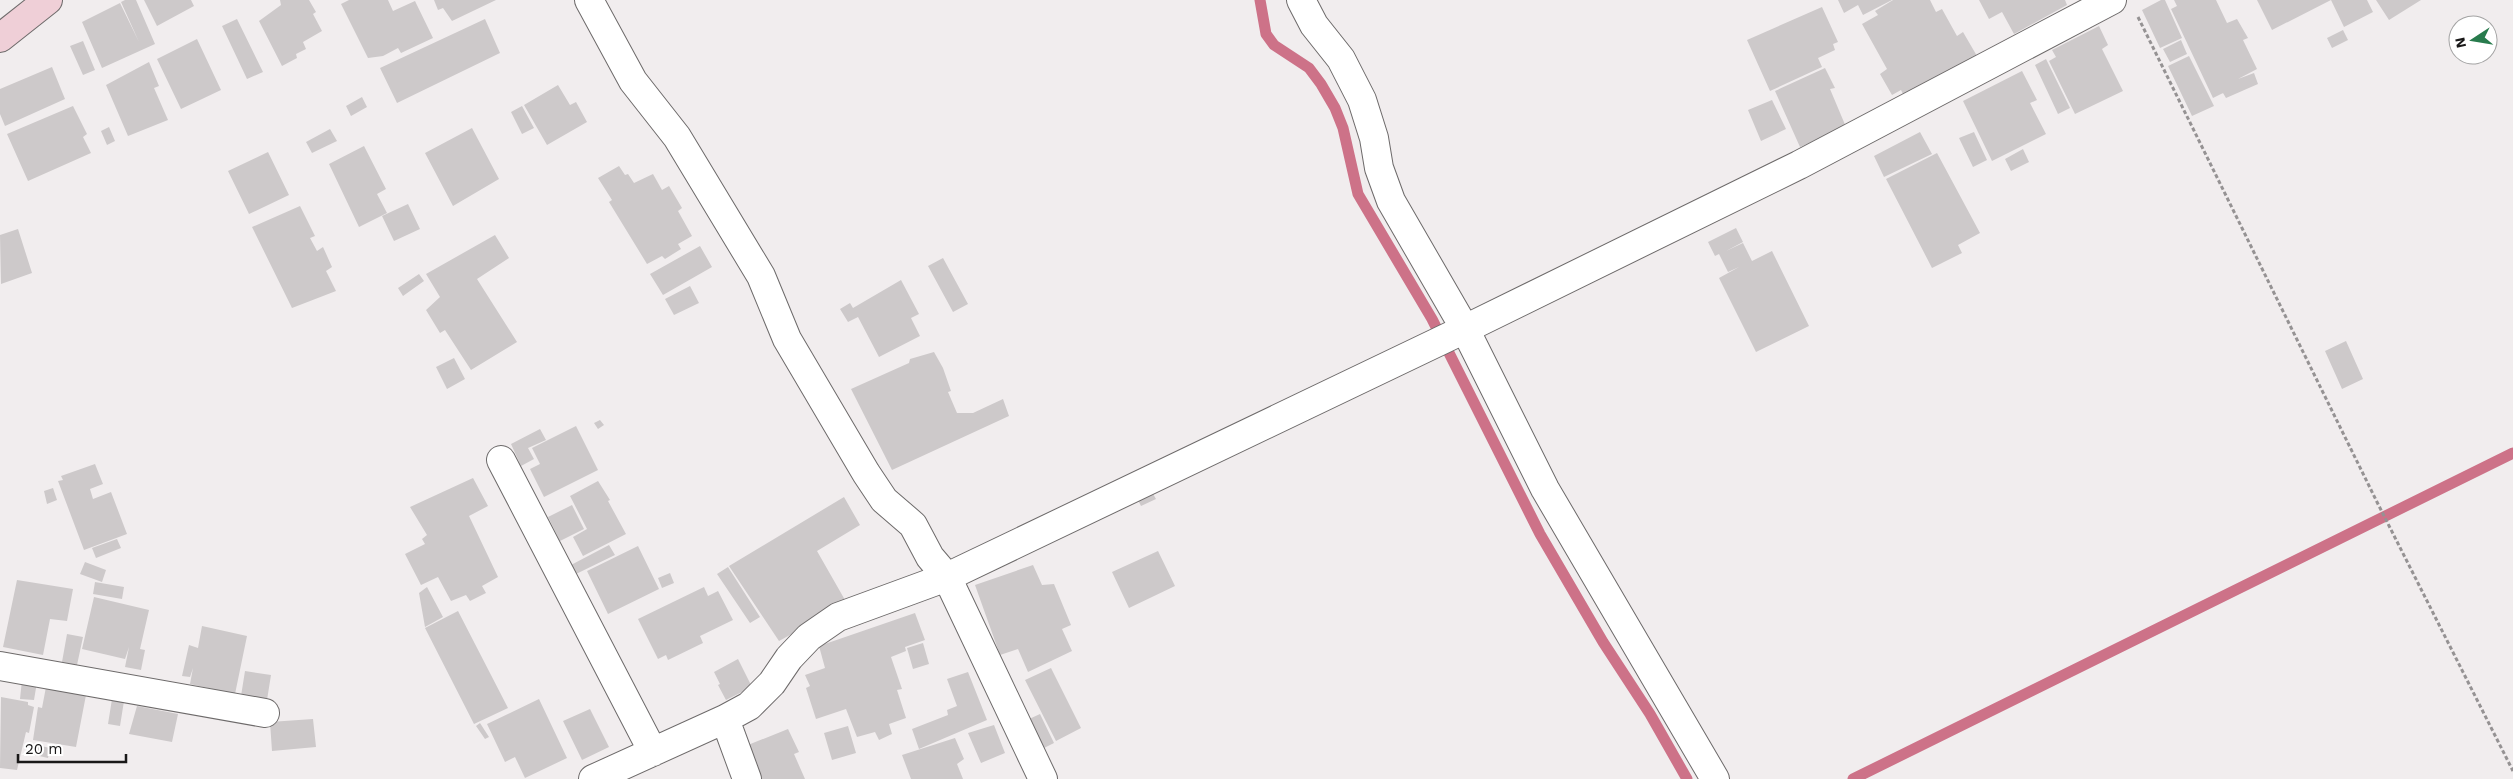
<svg xmlns="http://www.w3.org/2000/svg" width="2513" height="779" viewBox="0 0 2513 779" font-family="'Work Sans',sans-serif">
<rect width="100%" height="100%" fill="#f1edee"/>
<g fill="none" stroke-linecap="round" stroke-linejoin="round">
<!-- stream -->
<path stroke="#cd7288" stroke-width="11" d="M1260,0L1266,34L1274,45L1309,68L1321,84L1335,108L1343,128L1358,194L1432,319L1540,534L1603,642L1650,714L1687,779
M1853,779L2513,453"/>
</g>
<!-- building -->
<path fill="#cdc9ca" d="M125,0H136L155,44L102,68L82,22L120,3L139,42L121,2Z
M144,0H191L194,6L157,26Z
M280,0H309L316,12L313,14L322,31L303,42L306,49L296,54L297,58L282,66L259,21L281,5Z
M349,0H388L393,11L415,1L433,38L401,53L398,48L383,56L368,58L341,4Z
M434,0H496L452,21L443,8L438,10Z
M1838,0H1892L1863,15L1858,5L1844,13Z
M1893,0H1930L1936,12L1942,9L1957,36L1963,32L1977,56L1904,96L1901,90L1892,95L1880,74L1887,69L1862,24L1878,15L1875,11Z
M1979,0H2065L2067,5L2014,34L2002,12L1989,19Z
M2161,0H2165L2182,38L2160,48L2142,10Z
M2174,0H2216L2227,23L2237,19L2248,38L2243,40L2257,69L2238,79L2254,73L2258,84L2226,98L2223,93L2235,87L2213,98L2171,9L2177,6Z
M2257,0H2331L2272,30Z
M2331,0H2367L2373,12L2344,27Z
M2376,0H2421L2389,20Z
M1822,7L1838,42L1833,44L1835,50L1818,58L1822,67L1770,91L1747,40Z
M237,19L263,72L247,79L222,26Z
M485,19L500,53L397,103L380,68Z
M2099,26L2108,45L2102,49L2123,91L2075,114L2049,61L2056,57L2052,50Z
M2343,30L2348,40L2332,48L2327,38Z
M197,39L221,90L181,109L157,59Z
M2181,40L2187,54L2170,62L2163,49Z
M83,41L95,70L83,75L70,46Z
M2189,56L2214,106L2192,116L2168,66Z
M2046,59L2070,108L2058,114L2035,65Z
M149,62L159,86L154,88L168,120L128,136L106,85Z
M52,67L65,99L5,126L0,114V89Z
M1825,68L1835,88L1830,89L1846,127L1829,133V137L1813,145L1812,142L1800,147L1775,91Z
M2022,71L2037,100L2030,103L2046,134L1992,161L1963,101Z
M558,85L570,105L576,102L587,122L547,145L524,105Z
M362,97L367,107L351,116L346,106Z
M1772,100L1786,129L1761,141L1748,110Z
M73,106L87,134L83,137L91,153L28,181L7,134Z
M522,106L534,128L522,134L511,112Z
M109,127L115,141L107,145L101,131Z
M472,128L499,179L453,206L425,153Z
M330,129L337,141L312,153L306,142Z
M1920,132L1932,154L1884,177L1874,156Z
M1974,132L1987,160L1973,167L1959,138Z
M364,146L386,189L377,194L387,213L359,227L329,164Z
M2023,149L2029,162L2011,171L2005,159Z
M268,152L289,195L249,214L228,171Z
M1937,153L1980,233L1958,245L1962,253L1932,268L1886,179Z
M619,166L625,175L628,174L634,183L653,174L662,190L669,186L682,208L678,211L692,236L678,244L681,249L665,259L662,256L647,264L609,202L612,200L598,178Z
M408,204L420,229L394,241L382,216Z
M300,206L315,236L310,238L317,251L323,247L332,267L326,271L336,291L292,308L252,227Z
M1736,228L1743,242L1726,251L1743,243L1752,261L1772,251L1809,326L1756,352L1719,278L1739,267L1728,272L1719,254L1715,256L1708,242Z
M18,229L32,273L1,284L0,235Z
M495,235L509,258L477,279L517,342L471,370L445,330L440,333L426,310L440,297L426,274Z
M700,246L712,267L663,295L650,274Z
M943,258L968,304L953,312L928,266Z
M419,274L424,281L403,296L398,288Z
M901,280L919,314L911,318L920,336L879,357L858,317L848,322L840,309L850,303L853,308Z
M690,286L699,303L674,315L665,299Z
M2346,341L2363,379L2342,389L2325,351Z
M934,352L943,368L951,391L948,392L957,413H973L1003,399L1009,416L892,470L851,389L909,363L910,359Z
M454,358L465,379L447,389L436,367Z
M600,420L604,425L598,429L594,423Z
M576,426L598,470L544,497L530,469L540,464L532,448Z
M540,429L546,440L528,448L534,459L521,466L511,444Z
M95,464L103,484L90,489L93,499L111,492L127,534L84,550L58,481L63,480L61,476Z
M473,478L488,506L469,516L498,577L482,586L486,593L470,601L466,595L451,601L438,577L421,585L405,554L425,544L422,539L427,535L410,507Z
M598,481L610,500L608,501L626,534L583,556L573,537L587,529L570,496Z
M53,488L57,500L47,504L44,491Z
M1152,492L1156,499L1141,506L1137,498Z
M844,497L860,525L817,551L845,600L798,627L799,630L779,641L729,566Z
M572,505L584,529L560,541L548,517Z
M117,539L121,548L96,558L92,548Z
M609,545L615,555L576,574L571,565Z
M638,546L659,589L608,614L587,571Z
M1158,551L1175,586L1129,608L1112,572Z
M85,562L106,570L102,582L80,574Z
M1033,565L1042,585L1054,584L1071,625L1062,629L1072,651L1028,672L1018,649L1000,655L975,585Z
M728,567L760,617L750,623L717,574Z
M670,573L674,583L662,588L658,578Z
M17,580L73,589L67,621L50,619L43,655L3,647Z
M95,582L124,587L122,599L93,594Z
M427,587L443,617L425,627L419,593Z
M704,587L708,596L718,591L733,620L700,636L703,643L668,660L666,655L658,659L638,619Z
M94,597L149,610L140,649L145,650L141,670L125,667L129,647L125,659L82,649Z
M458,611L508,708L474,724L425,628Z
M915,613L925,640L905,647L906,651L891,657L902,689L897,690L906,718L889,724L892,734L879,740L875,732L857,737L846,709L816,719L806,688L810,686L805,675L825,668L819,646Z
M202,626L247,636L235,694L190,684L193,668L190,677L182,676L189,645L198,648Z
M67,634L83,637L77,665L62,662Z
M923,643L929,664L913,669L907,648Z
M738,659L752,687L726,700L718,685L720,684L714,672Z
M1051,668L1081,728L1056,741L1025,680Z
M245,671L271,675L267,700L241,696Z
M968,672L987,720L919,749L912,729L948,715L947,710L957,706L947,679Z
M22,680L37,682L34,700L20,699Z
M46,687L86,695L76,747L33,740L38,707L42,708Z
M1,697L28,702V705L34,707L29,733L26,732L17,770L0,768Z
M112,699L124,701L120,726L108,724Z
M539,699L567,758L525,778L515,757L505,762L487,724Z
M137,706L178,714L172,742L129,734Z
M590,709L609,747L582,760L563,721Z
M1040,714L1054,743L1042,749L1027,720Z
M313,719L316,747L272,751L270,722Z
M480,723L489,737L485,739L476,726Z
M994,725L1005,753L981,763L968,733Z
M848,726L856,753L832,760L824,733Z
M788,729L799,752L794,754L805,779H756L743,747Z
M955,738L964,759L957,764L963,779H911L902,755Z
M28,743L50,748L48,758L26,753Z"/>
<g fill="none" stroke-linecap="round" stroke-linejoin="round">
<!-- minor casing -->
<g stroke="#6d6a6a" stroke-width="30">
<path id="minor" d="M589,0L633,81L677,137L761,276L787,339L866,473L884,500L913,525L930,557L947,577L1043,779
M1301,0L1314,25L1341,59L1362,100L1374,138L1379,168L1391,201L1465,329L1545,489L1715,779
M501,460L653,752
M0,666L265,713
M725,719L747,779
M593,779L725,719L749,706L772,683L789,658L809,637L838,617L947,577L1465,329L1799,165L2112,0"/>
</g>
<!-- secondary casing -->
<g stroke="#6d6a6a" stroke-width="30">
<path id="secondary" d="M0,38L48,0"/>
</g>
<!-- path -->
<path stroke="#959293" stroke-width="3" stroke-dasharray="4 2.5" stroke-linecap="butt" d="M2138,17L2377,502L2513,771"/>
<!-- minor -->
<use href="#minor" stroke="#fff" stroke-width="28"/>
<!-- secondary -->
<use href="#secondary" stroke="#efcfd7" stroke-width="28"/>
</g>
<!-- north arrow -->
<g transform="translate(2473 40) rotate(258)"><circle r="24" fill="#ffffff" stroke="#a3a3a3"/>
<path d="M0-4L9 19L0 12L-9 19Z" fill="#287b4d"/>
<text y="-8" font-size="14" font-weight="bold" text-anchor="middle" fill="#191818">N</text>
</g>
<!-- scale -->
<path d="M18 754v8h108v-8" fill="none" stroke="#191818" stroke-width="2.5"/>
<text x="25" y="754" font-size="15" fill="#191818" stroke="#ffffff" stroke-width="4" paint-order="stroke">20 m</text>
</svg>
